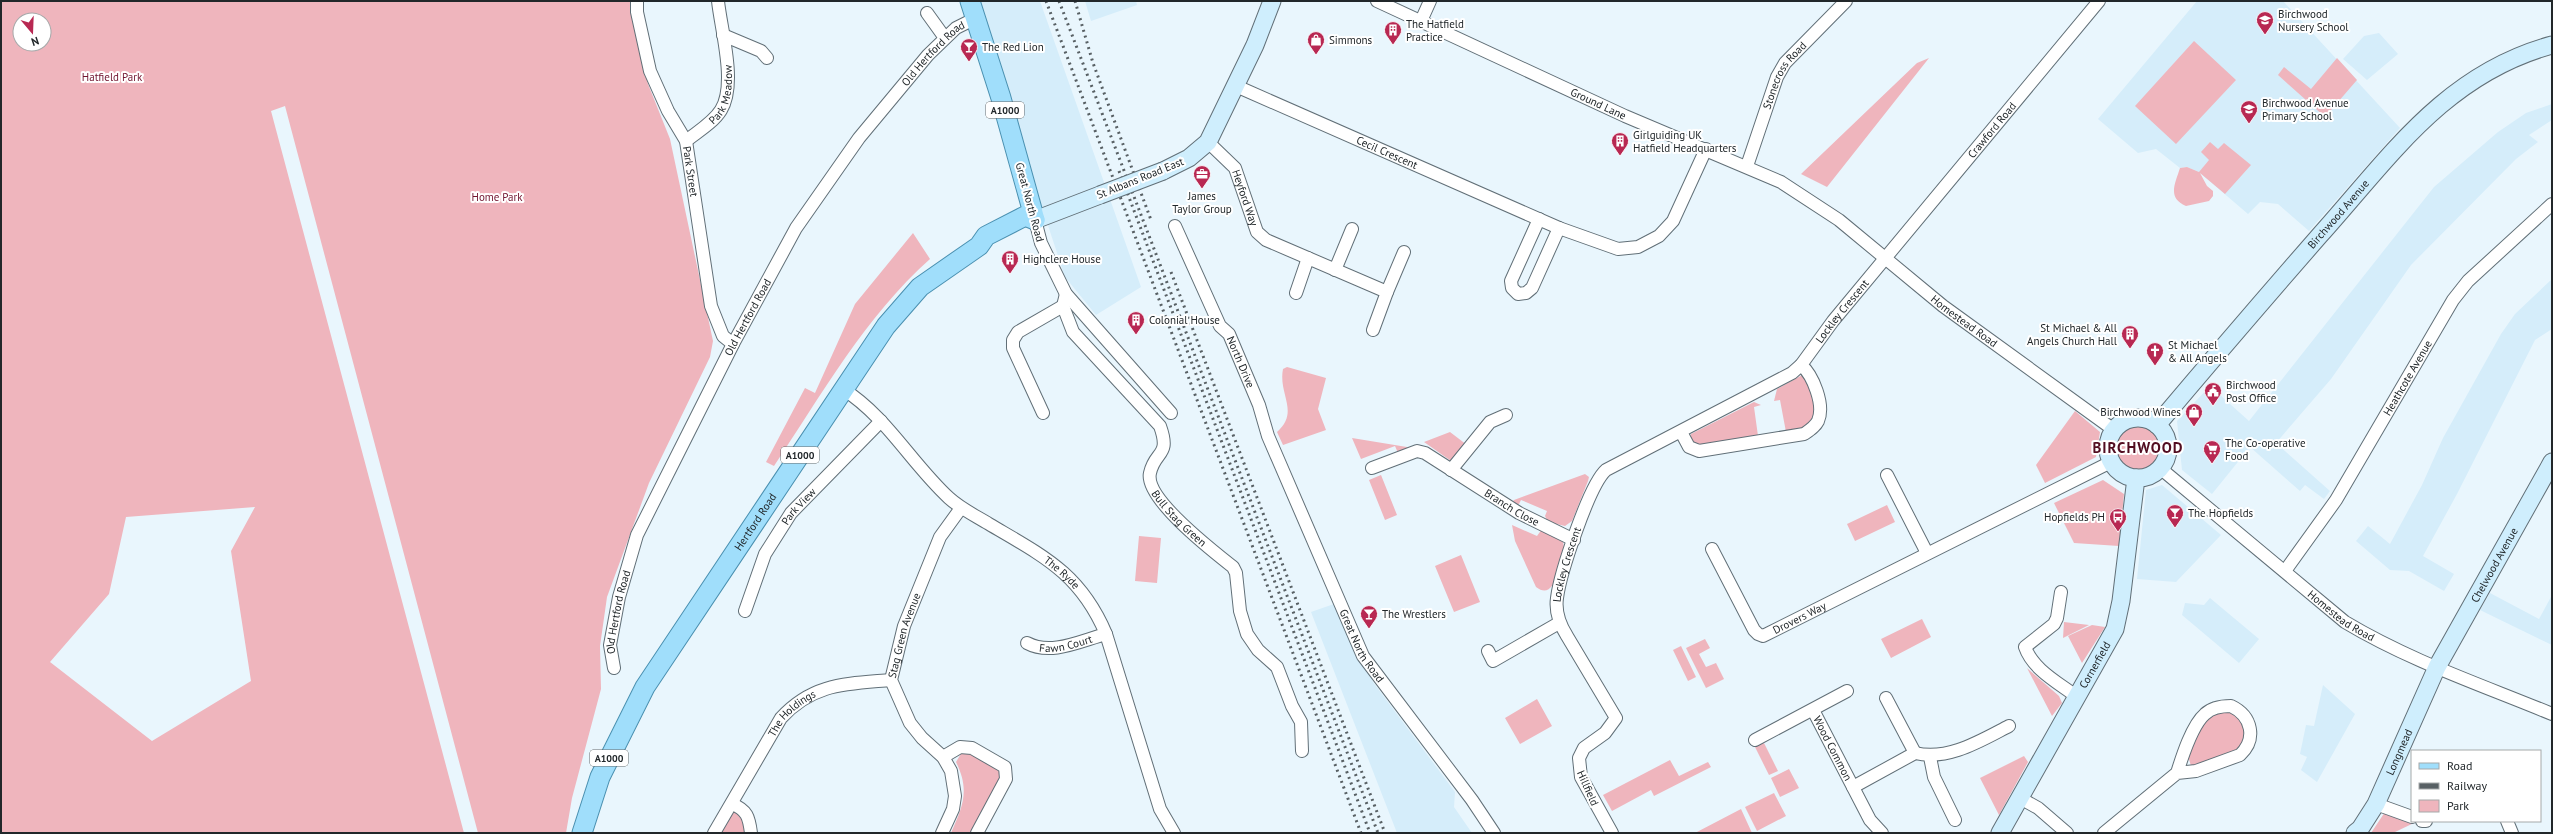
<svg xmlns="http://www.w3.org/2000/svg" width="2553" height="834" viewBox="0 0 2553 834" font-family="'PT Sans',sans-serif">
<rect width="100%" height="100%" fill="#e9f6fd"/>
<!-- built -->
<path fill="#d5edfa" d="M974,1H1040L1141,287L1096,315L1065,277Z
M1085,1H1136L1137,5L1091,21Z
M2197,1H2283L2400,128L2309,231L2278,204L2260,202L2248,214L2199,172L2187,167L2180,168L2156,149L2138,153L2098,119Z
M2379,33L2398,54L2367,80L2343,59L2364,36Z
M2552,104V120L2529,135L2538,142L2516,159L2411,265L2331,379L2276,443L2330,491L2324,499L2305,485L2300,491L2250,447L2212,494L2182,470L2177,421L2210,386L2249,421L2434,187L2498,132L2526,113Z
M2552,279V329L2535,340L2457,494L2423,556L2454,574L2444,591L2409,571L2390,570L2356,541L2368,526L2390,544L2422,485L2443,438L2501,334L2515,314Z
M2162,485L2221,535L2176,582L2137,579L2146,490Z
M2490,593L2539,619L2552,595V645L2480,610Z
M2210,598L2259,639L2239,663L2182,615L2185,603L2204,605Z
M1334,604L1373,682L1455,792L1454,807L1472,833H1397L1311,612Z
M2323,685L2355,714L2317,782L2301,770L2307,757L2300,754L2306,725L2314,726Z"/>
<!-- green -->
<path fill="#efb5bd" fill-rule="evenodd" d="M1,1H630L648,84L670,139L713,341L710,357L649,483L607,597L600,646L601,689L572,798L566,833H478L285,106L271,111L464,833H1ZM20,20H44V44H20ZM255,507L231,551L251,681L152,741L50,662L109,594L126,517Z
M2194,41L2236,80L2176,144L2135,106Z
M1929,58L1827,187L1801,174L1917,63Z
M2337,58L2357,80L2325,117L2278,75L2284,67L2311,89Z
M2210,142L2218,149L2224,143L2251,165L2225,194L2200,173L2207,186L2213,191V196L2209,201L2186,206C2167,198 2175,184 2180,168L2187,167L2199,172L2209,160L2201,152Z
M913,233L930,259C865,317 822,394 774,466L766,462L805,388L815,393L855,304Z
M1287,367L1326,378L1318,409L1326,430L1283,445L1277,432C1300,412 1278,394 1283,369Z
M1804,374L1809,376L1817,413L1810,428L1786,432L1780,400L1774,401L1777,389Z
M1754,402L1761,405L1754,407L1758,436L1696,448L1690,439L1691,434Z
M2075,411L2100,432L2096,457L2045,483L2036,465Z
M2115 448a23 23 0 1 1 46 0a23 23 0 1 1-46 0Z
M1450,432L1467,445L1454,463L1424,442Z
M1352,438L1413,448L1398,453L1395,446L1361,459Z
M1585,474L1589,477L1588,481L1572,521L1565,526L1548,522L1545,516L1547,511L1521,500L1519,504H1511L1514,500Z
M1381,475L1397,515L1385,520L1369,480Z
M2103,480L2124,494L2119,546L2074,543L2054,503Z
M1887,505L1895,522L1855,541L1847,524Z
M1512,525L1537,536L1542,529L1563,542L1564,547C1560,561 1556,603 1536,587L1515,541Z
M1139,536L1161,538L1157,583L1135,581Z
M1461,555L1480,602L1454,612L1435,566Z
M1922,619L1931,637L1891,658L1881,639Z
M2064,622L2089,625L2063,638Z
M2092,625L2105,627L2082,663L2068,636Z
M1705,639L1710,648L1699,654L1706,667L1716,663L1724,679L1706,688L1686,648Z
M1681,646L1696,677L1688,681L1673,650Z
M2027,668L2059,696L2062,703L2052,716Z
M1537,699L1552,726L1520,744L1505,718Z
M2231,711L2245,723V742L2233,755L2191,766L2188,756L2205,719L2213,713Z
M1764,743L1778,771L1769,775L1755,747Z
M962,752H968L999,767L1001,780L973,833H951C963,806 970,790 956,762Z
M2024,756L2028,762L1999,815L1980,778Z
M1670,760L1679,776L1708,762L1711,767L1654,796L1651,790L1612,811L1603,795Z
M1789,769L1799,788L1780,797L1771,778Z
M1774,793L1786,816L1757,831L1745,807Z
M1741,809L1752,833H1695Z
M737,811L742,813L746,833H719L731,812Z
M2385,812L2413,821L2416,822L2393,833H2371Z"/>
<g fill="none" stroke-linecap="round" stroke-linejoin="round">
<!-- street casing -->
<g stroke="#616f77" stroke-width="14">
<g id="street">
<path id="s1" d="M637,1V12L650,71L668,111L686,141L711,306L723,336L733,344"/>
<path id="s2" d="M1377,1L1625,116L1781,182L1839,220L1943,306L2114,430"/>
<path d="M927,13L945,38"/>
<path d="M1421,21L1430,1"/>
<path d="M723,35L761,51L767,58"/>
<path id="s3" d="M1236,86L1559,228L1618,249L1638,247L1659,236L1673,221L1706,149"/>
<path id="s4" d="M686,141C697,132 713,123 721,110C737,84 721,30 718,1"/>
<path id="s5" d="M1208,142L1235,168L1257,232L1266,240L1387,292L1373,330"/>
<path id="s6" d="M1747,166L1777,77L1785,63L1846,1"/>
<path d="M1539,219L1511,281L1512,288L1518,294L1526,293L1532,288L1559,228"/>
<path d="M1035,220L1041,243L1066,294L1171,413"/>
<path id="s7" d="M1175,226L1220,326L1229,334L1259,405L1268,436L1363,656L1472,800L1494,833"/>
<path d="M1335,270L1352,229"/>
<path d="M1387,292L1404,252"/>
<path d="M1296,293L1308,258"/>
<path id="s8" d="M1066,294L1063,306L1073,332L1160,426C1171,457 1155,450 1150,473C1144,498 1214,552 1233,567L1236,573L1240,611L1247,634L1258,650L1277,667L1292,706L1301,722L1302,751"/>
<path id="s9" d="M843,389C887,417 911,463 949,498C961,509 976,516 989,524C1043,556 1080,573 1106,634L1160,809L1174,833"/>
<path d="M1043,413L1013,348V340L1018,332L1063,306"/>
<path d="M1681,432L1689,447L1699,451L1804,434C1810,430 1815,427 1818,421C1825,405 1813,375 1801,365"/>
<path id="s10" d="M1372,468L1417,451L1425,453L1519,513L1574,540"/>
<path id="s11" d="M2160,468L2345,622C2410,661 2482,685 2552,714"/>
<path d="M1451,470L1490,422L1506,415"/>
<path d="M1887,475L1927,553"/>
<path id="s12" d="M1712,549L1754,630L1758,634L1763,636L2111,462"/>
<path id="s13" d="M2285,571L2336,500L2453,300L2468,281L2552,204"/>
<path d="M2061,592L2057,618L2054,624L2025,647C2033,670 2059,683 2077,697"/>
<path id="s14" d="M745,611L765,554L791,513L881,421"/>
<path id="s15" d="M1027,643C1051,656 1080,641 1106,634"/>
<path d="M1488,651L1493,661L1559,623"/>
<path id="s16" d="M614,668L610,645L619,597L637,535L733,344L796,228L859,138L928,55L956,28L976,18"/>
<path d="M1886,698L1915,753"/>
<path id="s17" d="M1813,710L1870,820L1882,833"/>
<path d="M1755,740L1847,691"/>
<path d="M943,757L960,747L972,748L1005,767L1006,779L977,833"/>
<path d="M1930,757L1934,777L1955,820"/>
<path d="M1853,787L1915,753C1948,761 1980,741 2009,726"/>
<path d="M2020,798L2038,808L2067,833"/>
<path d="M732,804C747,810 749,817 751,833"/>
<path d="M2376,804L2412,817"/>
<path d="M2422,821H2426"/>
<path d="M2507,821L2512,833"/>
<path id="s18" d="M714,833L781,718C813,683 846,684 891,680"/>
<path id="s19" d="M942,833L953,809L955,796L951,771L943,757L922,738L910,723L891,680L904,626L940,537L961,508"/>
<path id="s20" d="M1612,833L1581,777L1579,758L1584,748L1605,733L1616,718L1567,636C1560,625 1555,612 1557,598C1560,574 1589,485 1606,470L1792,373L1801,365L1833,321L2099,1"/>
<path d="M2104,833L2177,773L2196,771L2240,755C2257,739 2252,716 2231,706C2222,706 2212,707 2205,714C2192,725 2182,757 2177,773"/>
</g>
</g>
<!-- secondary casing -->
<g stroke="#616f77" stroke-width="19">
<g id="secondary">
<path d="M1163,171L1189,158L1208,142L1255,45L1272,1"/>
<path d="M1035,220L1100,195"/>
<circle cx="2138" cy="448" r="30"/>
<path id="s21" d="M2157,425C2211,361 2265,298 2320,235C2390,157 2445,74 2552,45"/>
<path id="s22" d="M2000,833L2115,629L2121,601L2136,478"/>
<path id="s23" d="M2355,833L2360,829L2376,804L2437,667L2552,462"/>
</g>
</g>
<!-- primary casing -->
<g stroke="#4a90b0" stroke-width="21">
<g id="primary">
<path d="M970,1L1001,98L1035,220"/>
<path id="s24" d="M582,833L600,777L645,687L886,326L920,287L979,246L986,236L1025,216L1035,220"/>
</g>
</g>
<!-- street -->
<use href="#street" stroke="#fff" stroke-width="12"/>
<!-- secondary -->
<use href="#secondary" stroke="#cfeefd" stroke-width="17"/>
<!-- primary -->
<use href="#primary" stroke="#a0defb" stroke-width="19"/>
<!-- rail -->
<path stroke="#586064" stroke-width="3" stroke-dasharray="2 4" stroke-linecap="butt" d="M1046,1L1361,833
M1059,1L1378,833
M1075,1L1093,63L1151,220
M1119,171L1370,833
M1171,272L1385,833"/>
<!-- secondary-bridge casing -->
<g stroke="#616f77" stroke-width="19" stroke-linecap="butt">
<path id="secondary-bridge" d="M1100,195L1163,171"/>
</g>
<!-- secondary-bridge -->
<use href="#secondary-bridge" stroke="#cfeefd" stroke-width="17"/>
</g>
<!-- icons -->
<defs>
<g id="school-pin" transform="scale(0.9)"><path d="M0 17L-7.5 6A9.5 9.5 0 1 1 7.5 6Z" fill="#b82852" stroke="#fff"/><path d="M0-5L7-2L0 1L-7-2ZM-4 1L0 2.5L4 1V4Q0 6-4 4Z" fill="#fff"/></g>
<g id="building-pin" transform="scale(0.9)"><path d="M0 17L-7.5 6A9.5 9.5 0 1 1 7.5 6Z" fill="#b82852" stroke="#fff"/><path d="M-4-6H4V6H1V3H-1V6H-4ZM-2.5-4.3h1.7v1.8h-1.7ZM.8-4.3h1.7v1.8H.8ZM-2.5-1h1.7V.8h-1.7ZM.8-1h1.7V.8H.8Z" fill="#fff"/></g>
<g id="shop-pin" transform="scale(0.9)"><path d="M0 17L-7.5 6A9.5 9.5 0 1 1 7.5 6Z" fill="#b82852" stroke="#fff"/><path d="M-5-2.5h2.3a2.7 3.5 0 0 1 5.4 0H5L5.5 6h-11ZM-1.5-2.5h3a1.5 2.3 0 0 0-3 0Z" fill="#fff"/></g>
<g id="bar-pin" transform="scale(0.9)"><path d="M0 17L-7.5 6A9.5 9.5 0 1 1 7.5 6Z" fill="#b82852" stroke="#fff"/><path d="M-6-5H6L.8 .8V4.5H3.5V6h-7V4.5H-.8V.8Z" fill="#fff"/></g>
<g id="office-pin" transform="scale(0.9)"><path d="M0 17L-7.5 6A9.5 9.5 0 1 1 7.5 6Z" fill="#b82852" stroke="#fff"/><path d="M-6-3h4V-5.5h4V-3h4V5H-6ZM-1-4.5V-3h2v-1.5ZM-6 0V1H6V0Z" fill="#fff"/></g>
<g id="church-pin" transform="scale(0.9)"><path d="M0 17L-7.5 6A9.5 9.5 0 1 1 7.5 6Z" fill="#b82852" stroke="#fff"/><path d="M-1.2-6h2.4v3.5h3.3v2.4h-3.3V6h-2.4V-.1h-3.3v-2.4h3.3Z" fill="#fff"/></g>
<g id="civic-pin" transform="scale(0.9)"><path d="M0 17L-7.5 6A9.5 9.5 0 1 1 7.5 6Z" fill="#b82852" stroke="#fff"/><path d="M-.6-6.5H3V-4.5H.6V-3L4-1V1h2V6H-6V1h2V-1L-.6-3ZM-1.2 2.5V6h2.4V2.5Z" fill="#fff"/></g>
<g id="supermarket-pin" transform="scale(0.9)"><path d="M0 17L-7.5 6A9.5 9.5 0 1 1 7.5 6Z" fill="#b82852" stroke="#fff"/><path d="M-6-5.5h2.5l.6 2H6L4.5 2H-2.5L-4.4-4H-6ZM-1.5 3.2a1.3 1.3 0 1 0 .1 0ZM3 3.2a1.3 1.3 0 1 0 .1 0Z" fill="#fff"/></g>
<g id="bus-pin" transform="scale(0.9)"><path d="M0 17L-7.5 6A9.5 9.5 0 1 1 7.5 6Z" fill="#b82852" stroke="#fff"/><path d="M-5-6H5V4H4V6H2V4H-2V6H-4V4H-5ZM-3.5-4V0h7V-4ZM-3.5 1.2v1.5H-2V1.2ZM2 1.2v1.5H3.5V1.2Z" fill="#fff"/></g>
</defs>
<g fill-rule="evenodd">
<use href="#school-pin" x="2265" y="20"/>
<use href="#building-pin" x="1393" y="30"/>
<use href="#shop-pin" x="1316" y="40"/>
<use href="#bar-pin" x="969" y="47"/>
<use href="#school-pin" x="2249" y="109"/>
<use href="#building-pin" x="1620" y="141"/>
<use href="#office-pin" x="1202" y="174"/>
<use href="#building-pin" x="1010" y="259"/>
<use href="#building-pin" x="1136" y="320"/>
<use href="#building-pin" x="2130" y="334"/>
<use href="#church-pin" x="2155" y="351"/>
<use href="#civic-pin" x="2213" y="391"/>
<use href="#shop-pin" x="2194" y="412"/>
<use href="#supermarket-pin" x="2212" y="449"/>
<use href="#bar-pin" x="2175" y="513"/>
<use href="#bus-pin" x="2118" y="517"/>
<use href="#bar-pin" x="1369" y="614"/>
</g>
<g text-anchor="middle" stroke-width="4" stroke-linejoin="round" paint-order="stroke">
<!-- shield labels -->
<g fill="#fff" stroke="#64686a" stroke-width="1">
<rect x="986" y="102" width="38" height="16" rx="3"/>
<rect x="781" y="447" width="38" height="16" rx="3"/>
<rect x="590" y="750" width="38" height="16" rx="3"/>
</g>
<g font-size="10" font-weight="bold" fill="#21272a">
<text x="1005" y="114">A1000</text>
<text x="800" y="459">A1000</text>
<text x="609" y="762">A1000</text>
</g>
<!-- poi labels -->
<g font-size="11" fill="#21272a" stroke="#fff" text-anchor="start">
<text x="2278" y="18">Birchwood<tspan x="2278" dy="13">Nursery School</tspan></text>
<text x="1406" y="28">The Hatfield<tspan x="1406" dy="13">Practice</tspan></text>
<text x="1329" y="44">Simmons</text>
<text x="982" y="51">The Red Lion</text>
<text x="2262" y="107">Birchwood Avenue<tspan x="2262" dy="13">Primary School</tspan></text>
<text x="1633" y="139">Girlguiding UK<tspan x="1633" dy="13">Hatfield Headquarters</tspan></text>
<text x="1202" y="200" text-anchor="middle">James<tspan x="1202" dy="13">Taylor Group</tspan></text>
<text x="1023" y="263">Highclere House</text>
<text x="1149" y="324">Colonial House</text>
<text x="2117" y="332" text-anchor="end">St Michael &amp; All<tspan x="2117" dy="13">Angels Church Hall</tspan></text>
<text x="2168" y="349">St Michael<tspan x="2168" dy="13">&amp; All Angels</tspan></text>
<text x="2226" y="389">Birchwood<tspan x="2226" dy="13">Post Office</tspan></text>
<text x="2181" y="416" text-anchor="end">Birchwood Wines</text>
<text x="2225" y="447">The Co-operative<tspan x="2225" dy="13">Food</tspan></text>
<text x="2188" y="517">The Hopfields</text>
<text x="2105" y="521" text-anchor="end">Hopfields PH</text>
<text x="1382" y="618">The Wrestlers</text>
</g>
<!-- street labels -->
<g font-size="11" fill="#21272a" stroke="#fff">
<text dy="4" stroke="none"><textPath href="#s16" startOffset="705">Old Hertford Road</textPath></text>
<text dy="4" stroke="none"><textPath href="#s6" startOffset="99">Stonecross Road</textPath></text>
<text dy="4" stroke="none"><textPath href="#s4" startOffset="62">Park Meadow</textPath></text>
<text dy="4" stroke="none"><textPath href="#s2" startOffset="244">Ground Lane</textPath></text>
<text dy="4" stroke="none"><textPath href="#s20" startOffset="937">Crawford Road</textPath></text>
<text dy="4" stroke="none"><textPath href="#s3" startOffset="165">Cecil Crescent</textPath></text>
<text dy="4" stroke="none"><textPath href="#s1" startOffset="181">Park Street</textPath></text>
<text transform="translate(1140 178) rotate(-22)" y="4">St Albans Road East</text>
<text dy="4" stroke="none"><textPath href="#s5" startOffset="69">Heyford Way</textPath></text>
<text transform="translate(1030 202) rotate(75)" y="4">Great North Road</text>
<text dy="4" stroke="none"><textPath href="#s21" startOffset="278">Birchwood Avenue</textPath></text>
<text dy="4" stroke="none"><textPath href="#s20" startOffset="702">Lockley Crescent</textPath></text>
<text dy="4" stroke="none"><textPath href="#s16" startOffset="381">Old Hertford Road</textPath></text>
<text dy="4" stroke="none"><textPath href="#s2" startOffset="673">Homestead Road</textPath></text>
<text dy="4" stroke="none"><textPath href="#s7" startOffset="152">North Drive</textPath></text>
<text dy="4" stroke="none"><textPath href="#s13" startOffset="229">Heathcote Avenue</textPath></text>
<text dy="4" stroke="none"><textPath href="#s14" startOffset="119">Park View</textPath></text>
<text dy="4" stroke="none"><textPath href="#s10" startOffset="159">Branch Close</textPath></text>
<text dy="4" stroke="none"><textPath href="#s8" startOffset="275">Bull Stag Green</textPath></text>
<text dy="4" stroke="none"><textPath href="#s24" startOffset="358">Hertford Road</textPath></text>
<text dy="4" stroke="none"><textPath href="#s23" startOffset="303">Chelwood Avenue</textPath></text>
<text dy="4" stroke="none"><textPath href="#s20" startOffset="309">Lockley Crescent</textPath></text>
<text dy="4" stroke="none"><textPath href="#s9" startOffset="288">The Ryde</textPath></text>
<text dy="4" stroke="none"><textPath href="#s16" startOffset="57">Old Hertford Road</textPath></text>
<text dy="4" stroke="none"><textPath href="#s11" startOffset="234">Homestead Road</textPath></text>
<text dy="4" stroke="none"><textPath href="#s12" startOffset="143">Drovers Way</textPath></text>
<text dy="4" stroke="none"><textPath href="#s19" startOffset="222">Stag Green Avenue</textPath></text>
<text dy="4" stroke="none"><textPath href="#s15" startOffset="40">Fawn Court</textPath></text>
<text dy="4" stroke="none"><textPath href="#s7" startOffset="461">Great North Road</textPath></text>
<text dy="4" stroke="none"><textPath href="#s22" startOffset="193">Cornerfield</textPath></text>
<text dy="4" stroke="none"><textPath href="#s18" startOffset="144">The Holdings</textPath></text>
<text dy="4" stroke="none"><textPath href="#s17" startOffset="43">Wood Common</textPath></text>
<text dy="4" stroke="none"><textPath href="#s23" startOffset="93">Longmead</textPath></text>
<text transform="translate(1588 788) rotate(66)" y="4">Hillfield</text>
</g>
<!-- park labels -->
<g font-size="11" fill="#70142f" stroke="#fff">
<text x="112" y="81">Hatfield Park</text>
<text x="497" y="201">Home Park</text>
</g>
<!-- district labels -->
<g font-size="15" font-weight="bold" letter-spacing="1" fill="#520d21" stroke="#fff">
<text x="2138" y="453">BIRCHWOOD</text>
</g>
</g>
<!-- border -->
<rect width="2553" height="834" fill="none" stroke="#21272a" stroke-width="4"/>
<!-- legend -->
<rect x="2411" y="750" width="130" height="72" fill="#ffffff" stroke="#a6a9aa"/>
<rect x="2419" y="763" width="20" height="6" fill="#a0defb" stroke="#a6a9aa"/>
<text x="2447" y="770" font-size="12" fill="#21272a">Road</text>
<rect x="2419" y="783" width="20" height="6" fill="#586064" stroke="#a6a9aa"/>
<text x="2447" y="790" font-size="12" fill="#21272a">Railway</text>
<rect x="2419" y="800" width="20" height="12" fill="#efb5bd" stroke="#a6a9aa"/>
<text x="2447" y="810" font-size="12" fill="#21272a">Park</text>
<!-- north arrow -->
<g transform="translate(32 32) rotate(161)"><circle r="19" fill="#ffffff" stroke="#a6a9aa"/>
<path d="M0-3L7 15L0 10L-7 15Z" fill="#b82852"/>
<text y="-6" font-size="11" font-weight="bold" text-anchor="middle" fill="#21272a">N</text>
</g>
</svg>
